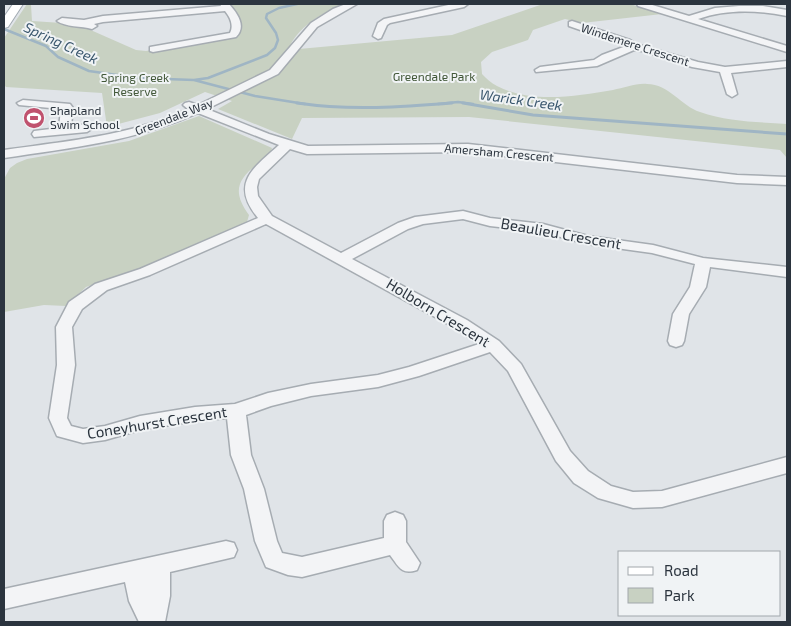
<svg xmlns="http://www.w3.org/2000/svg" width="791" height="626" viewBox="0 0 791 626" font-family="'Exo 2',sans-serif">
<rect width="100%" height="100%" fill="#e0e4e8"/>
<!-- green -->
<path fill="#c8d1c2" d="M27,4L31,5L32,21L77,24L136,50L146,51L233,36L241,31C242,20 237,11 230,4H342C320,15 298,26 288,50L452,35L543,4H630L662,14L582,23L565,19L533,30L528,40L492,52L481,62L482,74C486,78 491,83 497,86C532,104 576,96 613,90C624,88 636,83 647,84C669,84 681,106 700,112C728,122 759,122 787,124V158L780,150L469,117L302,118L292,139L218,109L232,101L205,92L160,113L107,127L102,93L6,87L4,85V38Z
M199,116L272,148C270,155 265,158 259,163C237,179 232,192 249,215L247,222L151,265L86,287L66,306L44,305L4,312V179L10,168L17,163L27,159L129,141Z"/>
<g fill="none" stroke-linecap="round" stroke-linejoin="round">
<!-- stream-far1 -->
<path stroke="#9fb5c4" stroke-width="2.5" d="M4,29L46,46L58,57L89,71L138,78L194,80L208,78L267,55L275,48L278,40L276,33L266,18L267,14L279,8L297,4
M194,80L255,96L305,104
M438,104L458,102L473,104"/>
<!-- stream -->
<path stroke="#9fb5c4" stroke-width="3" d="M297,103C352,111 397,107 452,103
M463,103L533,115L787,134"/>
<!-- minor casing -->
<g stroke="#a6acb2" stroke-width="3">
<path id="minor" d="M220,4H229C237,13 247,26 236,37L153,52L150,51V47L230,33C234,25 230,17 225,11L103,22L94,24L97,26L92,29C82,26 65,27 57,21L62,18L84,20L103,16L221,6Z
M346,4H357L317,27L278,74L207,109L269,134L308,146L468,144L737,175L787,177V185L737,183L468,152L307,154L290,149L259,179L257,187L258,196L272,216L341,253L398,223L415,217L463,211L490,218L543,224L588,236L653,245L703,258L787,267V277L710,267L706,287L689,314L684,341L682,345L676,347L670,345L668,341L673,314L690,287L695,264L652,253L587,244L542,232L490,226L463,219L423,224L408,229L352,259L467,320L499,341L521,364L570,451L588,471L611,486L633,492L662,491L787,457V473L662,507L633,508L598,498L574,483L556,461L508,371L490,352L419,376L378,387L311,396L271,406L246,415L251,455L264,489L277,541L282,553L302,557L384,538V521L387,515L395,512L403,515L406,521V542L420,563L417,570C401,575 399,567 390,555L302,577L288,575L266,567L255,541L244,489L231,455L227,418L195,421L140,430L105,440L83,443L57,436L49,418L57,365L56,327L69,302L95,284L140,269L258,218C230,184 252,169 279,145L198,113C137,141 70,148 4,158V150C67,141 130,136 188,109L183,105L185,103L189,102L198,105L270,70L311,23L333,9ZM266,224L455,328L479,344L409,367L378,375L311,384L268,393L235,404L195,407L140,416L105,426L83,429L71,426L67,418L75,365L72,327L82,309L107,290L150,275Z
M453,4H468L464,7L390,23L387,25L381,38L378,39L373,36L378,23L384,19Z
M637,4H649L689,16L715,8L739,6H763L787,10V16C757,10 727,9 698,19L787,46V52L638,6Z
M572,21L630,40L636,44L698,62L725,67L787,61V67L731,73L737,94L732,97L727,94L720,72L692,67L642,51L634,50L597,66L536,72L535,70L540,67L594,60L602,55L626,46L569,26V22Z
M23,100L70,104L73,108L71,126L87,124L93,128L87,132L34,137L32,134L34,131L59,128L61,109L19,105L17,103Z
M226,541L234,543L237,550L234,557L170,572V596L165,622H139L129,601L125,582L4,609V589Z"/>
</g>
<!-- major casing -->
<g stroke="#a1aab2" stroke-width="2">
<path id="major" d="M13,4H23L8,27L4,28V17Z"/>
</g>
<!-- minor -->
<use href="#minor" fill="#f3f4f6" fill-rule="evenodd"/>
<!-- major -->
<use href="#major" fill="#fff" fill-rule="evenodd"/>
</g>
<!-- icons -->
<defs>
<g id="stadium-disc" transform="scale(1.125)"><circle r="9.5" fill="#c0526e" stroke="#f0f3f5"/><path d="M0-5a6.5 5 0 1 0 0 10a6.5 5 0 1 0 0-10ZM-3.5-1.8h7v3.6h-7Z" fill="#fff"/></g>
</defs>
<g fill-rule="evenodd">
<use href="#stadium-disc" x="34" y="118"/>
</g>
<g text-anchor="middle" stroke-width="4" stroke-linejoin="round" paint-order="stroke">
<!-- far-street labels -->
<g font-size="12" fill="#2b343e" stroke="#f0f3f5">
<text transform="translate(635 45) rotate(18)" y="4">Windemere Crescent</text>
<text transform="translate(174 117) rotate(-21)" y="4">Greendale Way</text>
<text transform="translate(499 153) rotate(5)" y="4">Amersham Crescent</text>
</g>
<!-- far-park labels -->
<g font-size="12" fill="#425839" stroke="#f0f3f5">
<text x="434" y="81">Greendale Park</text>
<text x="135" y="82">Spring Creek<tspan x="135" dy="14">Reserve</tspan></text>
</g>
<!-- far-poi labels -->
<g font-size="12" fill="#2b343e" stroke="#f0f3f5" text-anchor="start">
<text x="50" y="115">Shapland<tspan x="50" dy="14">Swim School</tspan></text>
</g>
<!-- far-water labels -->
<g font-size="14" font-style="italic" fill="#39566d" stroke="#f0f3f5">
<text transform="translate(61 43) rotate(25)" y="5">Spring Creek</text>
<text transform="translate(521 100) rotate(8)" y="5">Warick Creek</text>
</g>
<!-- street labels -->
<g font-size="15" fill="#2b343e" stroke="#f0f3f5">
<text transform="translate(561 234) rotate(10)" y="5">Beaulieu Crescent</text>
<text transform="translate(438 313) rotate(31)" y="5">Holborn Crescent</text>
<text transform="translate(157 423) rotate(-9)" y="5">Coneyhurst Crescent</text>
</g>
</g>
<!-- border -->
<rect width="791" height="626" fill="none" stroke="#2b343e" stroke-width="10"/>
<!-- legend -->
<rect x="618" y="551" width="162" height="65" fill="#f0f3f5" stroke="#a1a7ac"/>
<rect x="628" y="567" width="25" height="8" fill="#ffffff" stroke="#a1a7ac"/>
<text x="664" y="576" font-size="15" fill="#2b343e">Road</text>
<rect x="628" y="588" width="25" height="15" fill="#c8d1c2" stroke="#a1a7ac"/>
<text x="664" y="601" font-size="15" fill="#2b343e">Park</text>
</svg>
